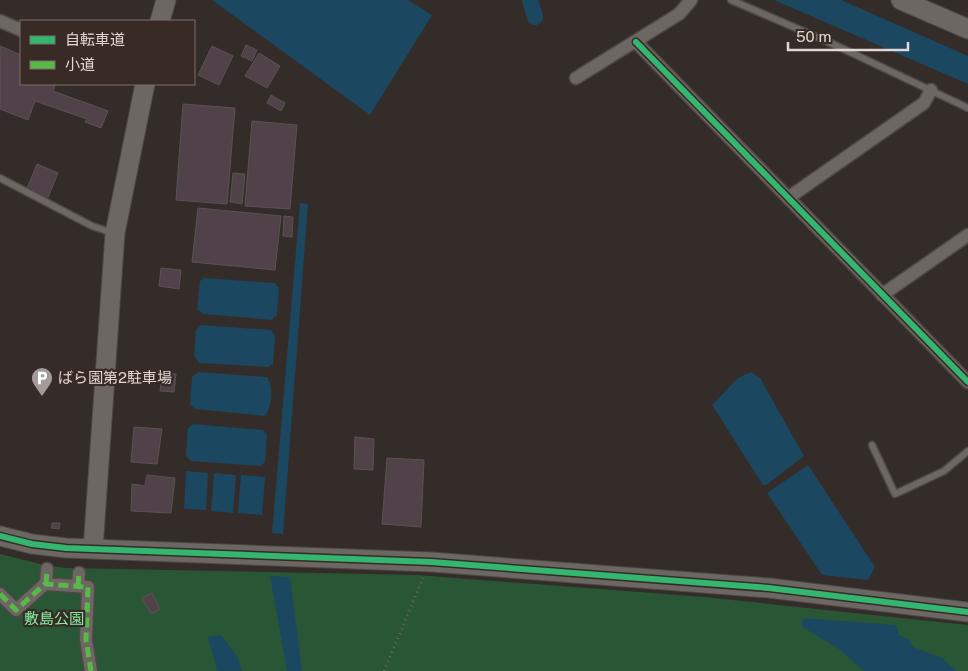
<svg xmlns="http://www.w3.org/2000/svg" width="968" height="671" viewBox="0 0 968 671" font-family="'Public Sans','Noto Sans JP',sans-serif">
<rect width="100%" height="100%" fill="#342c29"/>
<!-- green -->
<path fill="#295736" d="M0,554L44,565L65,568L416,575L704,597L968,625V671H0Z"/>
<!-- water -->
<path fill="#1c4760" d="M212,0H408L432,15L370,115Z
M774,0H841L968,56V84Z
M300,203L308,204L283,534L272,533Z
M205,278L275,283L279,288L277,315L272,320L203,314L197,309L200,281Z
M201,325L271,330L275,336L273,363L269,367L199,363L194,355L196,330Z
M198,372L267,377C274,387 272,407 265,416L195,409L190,404L192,377Z
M751,372L760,378L804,456L766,485H763L712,405L738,378Z
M193,424L263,430L267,435L265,462L260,466L191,461L186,456L188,428Z
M808,465L875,567L868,580L823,575L820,572L767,493Z
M186,471L208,473L206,510L184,509Z
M214,473L236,475L233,513L211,511Z
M241,475L265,477L262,515L238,513Z
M270,576L290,577L302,671H287Z
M804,618L896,625L899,635L910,640L913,647L942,658L956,671H864L839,649L804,628L801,624Z
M221,635L238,658L242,671H217L208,637Z"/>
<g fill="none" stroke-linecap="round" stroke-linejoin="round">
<!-- canal -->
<path stroke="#1c4760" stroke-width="16" d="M530,0L535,17"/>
</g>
<!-- building -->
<path fill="#51424a" stroke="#585352" d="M246,45L257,50L252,61L241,56Z
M0,46L21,55V84H56L53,91L108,111L101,128L85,122L87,119L35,101L28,120L0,109Z
M212,46L233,56L219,85L198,75Z
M259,53L280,66L267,88L245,76Z
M271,95L285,103L281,111L267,103Z
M183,104L235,108L227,204L176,200Z
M252,121L297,125L290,209L245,206Z
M37,164L58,173L47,200L26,191Z
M233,173L245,174L242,204L230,202Z
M198,208L281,216L275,270L192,262Z
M284,216L293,217L292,237L283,236Z
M161,268L181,270L179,289L159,286Z
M162,373L176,374L174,392L160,391Z
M134,427L162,429L157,464L131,462Z
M355,437L374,439L373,470L354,469Z
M387,458L424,460L421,527L382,524Z
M147,475L175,478L171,513L131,511L132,484L145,486Z
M52,523H60L59,529L51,528Z
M152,593L160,609L151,614L142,598Z"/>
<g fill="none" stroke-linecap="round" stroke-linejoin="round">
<!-- lane casing -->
<g stroke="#4e4745" stroke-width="9">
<path id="lane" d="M731,0L833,44L968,108
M0,178L92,226L113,233
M872,445L895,494L944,471L968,451"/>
</g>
<!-- street casing -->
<g stroke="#4e4745" stroke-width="15">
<path id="street" d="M0,21L21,30
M636,42L968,382
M576,78L679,14L691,0
M788,198L924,103L931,90
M882,295L968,235
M46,584L47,569
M78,586L79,573
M0,594L16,610L45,584L88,587L86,640L91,671"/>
</g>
<!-- secondary casing -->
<g stroke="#4e4745" stroke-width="21">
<path id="secondary" d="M901,0L968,29
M160,21L166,0
M0,536L32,544L66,548L431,562L769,588L968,612
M93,549L115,233L145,84"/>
</g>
<!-- path -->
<path stroke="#6a6462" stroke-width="3" stroke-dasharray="1 4" stroke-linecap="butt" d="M384,671L423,578"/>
<!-- lane -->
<use href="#lane" stroke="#6d6764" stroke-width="6"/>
<!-- street -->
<use href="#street" stroke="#6d6764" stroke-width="12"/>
<!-- secondary -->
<use href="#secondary" stroke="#6d6764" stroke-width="19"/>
<!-- quiet -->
<path stroke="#58b947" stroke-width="5" stroke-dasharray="10 5" stroke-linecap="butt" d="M46,584L47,569
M78,586L79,573
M0,594L16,610L45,584L88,587L86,640L91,671"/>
<!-- cycleway casing -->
<g stroke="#382a25" stroke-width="9">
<path id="cycleway" d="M636,42L968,382
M0,536L32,544L66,548L431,562L769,588L968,612"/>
</g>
<!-- cycleway -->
<use href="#cycleway" stroke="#33b770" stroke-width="6"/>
</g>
<!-- icons -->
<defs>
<g id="parking-pin" transform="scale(1.125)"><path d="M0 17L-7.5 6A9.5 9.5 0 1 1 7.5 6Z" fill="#a49b98" stroke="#382a25"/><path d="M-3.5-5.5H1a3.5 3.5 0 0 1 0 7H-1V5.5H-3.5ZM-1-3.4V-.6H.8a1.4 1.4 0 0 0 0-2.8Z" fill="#fff"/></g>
</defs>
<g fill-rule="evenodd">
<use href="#parking-pin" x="42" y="378"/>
</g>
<g text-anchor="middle" stroke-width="4.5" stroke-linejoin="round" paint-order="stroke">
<!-- poi labels -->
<g font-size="15" fill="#e1d7d3" stroke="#382a25" text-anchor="start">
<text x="58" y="383">ばら園第2駐車場</text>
</g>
<!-- park labels -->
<g font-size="15" fill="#82eca1" stroke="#382a25">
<text x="54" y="624">敷島公園</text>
</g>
</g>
<!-- legend -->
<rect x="20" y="20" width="175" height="65" fill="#382a25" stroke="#7c6f6b"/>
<rect x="30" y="36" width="25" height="8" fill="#33b770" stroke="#7c6f6b"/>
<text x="65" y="45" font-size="15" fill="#e1d7d3">自転車道</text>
<rect x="30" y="61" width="25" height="8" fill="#58b947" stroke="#7c6f6b"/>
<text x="65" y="70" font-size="15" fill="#e1d7d3">小道</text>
<!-- scale -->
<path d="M788 42v8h120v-8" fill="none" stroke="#e1d7d3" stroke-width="2.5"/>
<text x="796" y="42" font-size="15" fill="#e1d7d3" stroke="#382a25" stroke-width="4" paint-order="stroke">50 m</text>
</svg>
